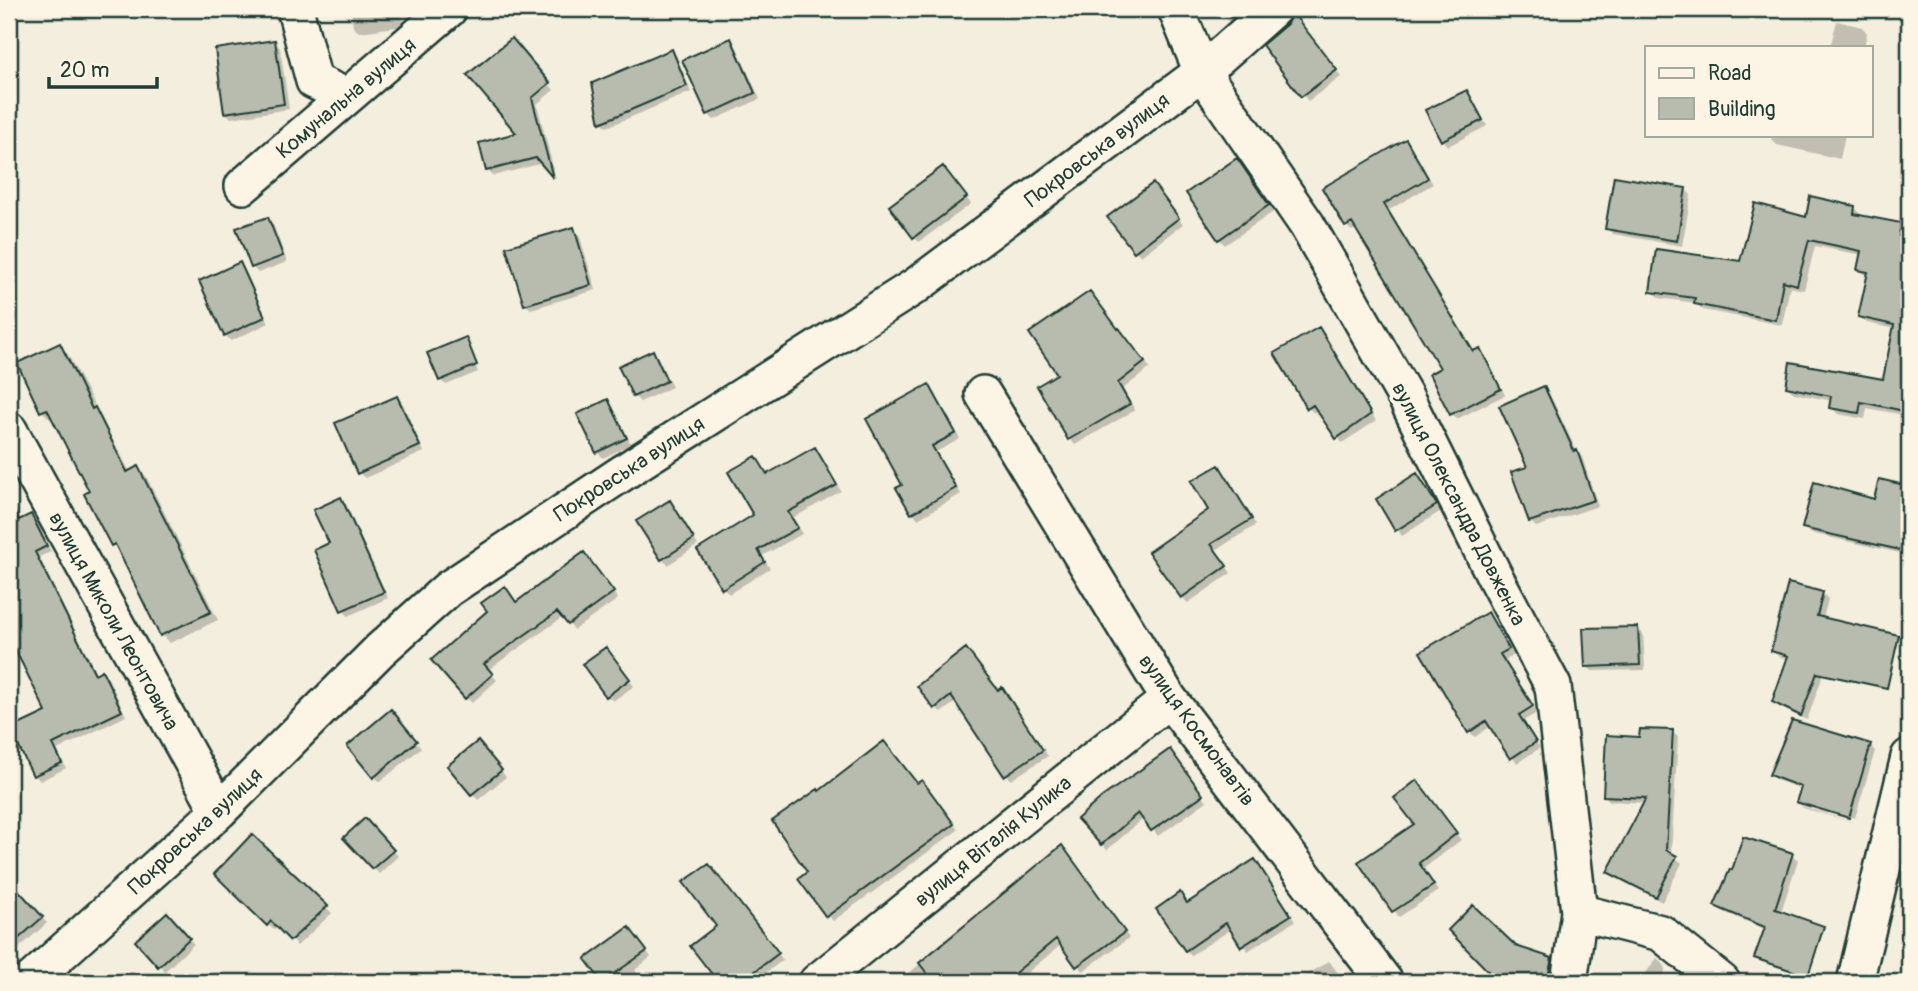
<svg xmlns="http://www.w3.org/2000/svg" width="1918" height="991" viewBox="0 0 1918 991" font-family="Pangolin,sans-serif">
<rect width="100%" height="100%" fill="#f3eede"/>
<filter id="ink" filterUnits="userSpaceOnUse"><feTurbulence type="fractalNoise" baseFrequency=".0143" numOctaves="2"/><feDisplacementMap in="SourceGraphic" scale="14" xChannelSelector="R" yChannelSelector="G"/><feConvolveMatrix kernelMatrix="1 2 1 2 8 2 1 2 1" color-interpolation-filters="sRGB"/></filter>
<g filter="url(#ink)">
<!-- shadow -->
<path fill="#0003" fill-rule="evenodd" d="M351,9H401L404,26L359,32L353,27Z
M1218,9H1247L1229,22Z
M1837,21L1862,27L1867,33L1864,47H1830Z
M1305,29L1341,77L1308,101L1266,48Z
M730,40L736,46L760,99L714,120L708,114Z
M275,42L280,48L289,109L231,118L225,112Z
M517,46L554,90L537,104L556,179L543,163L493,176L487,170L519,134Z
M671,51L677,57L691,92L607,127L602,122Z
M1467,92L1472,97L1487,126L1448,146L1442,140Z
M1772,135H1845L1840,159L1777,145L1771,139Z
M1405,141L1433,184L1389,210L1474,353L1480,350L1485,355L1505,395L1457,419L1452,414L1442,369L1358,228L1352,231L1346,226Z
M1242,166L1273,212L1225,245L1219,239Z
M948,174L971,204L919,242L914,237Z
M1685,189L1691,195L1682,246L1613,234L1607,229Z
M1158,191L1183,224L1141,256L1135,250Z
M1854,207L1861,214L1860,217L1900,224L1907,231L1905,239L1909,240V416L1867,408L1865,419L1838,414L1831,407L1832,401L1794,393L1787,387L1885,381L1895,329L1867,323L1860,316L1869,277L1859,270L1862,255L1815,246L1804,290L1790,287L1782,325L1703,310L1696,303L1659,298L1652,291L1741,263L1807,219Z
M268,219L273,224L287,262L258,273L252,267Z
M574,229L579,234L596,290L531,309L525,304Z
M9,257L15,271L9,274Z
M239,265L245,270L269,323L231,341L225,335Z
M1090,293L1150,368L1123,389L1135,410L1075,445L1070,439L1059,375Z
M1319,329L1325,334L1376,421L1342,443L1319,410L1314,413L1308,408Z
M465,339L469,343H466L478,372L446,385L440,380Z
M59,345L67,353L130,472L138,468L146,476L218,620L170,643L162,635L121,553L113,545L91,492L53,418L50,419L42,411L19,364Z
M653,352L658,358L672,387L640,402L634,396Z
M929,387L934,392L960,439L936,452L961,494L918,519L898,489L905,485Z
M1544,388L1549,393L1577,452L1582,457L1598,506L1536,527L1530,521L1529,468Z
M397,398L403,404L424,452L365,478L359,473Z
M608,401L613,407L631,444L603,458L598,452L579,415Z
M814,449L841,491L793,518L802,534L762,556L770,568L729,594L724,588L755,515L756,458L768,475Z
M1219,467L1256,525L1216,550L1231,573L1188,603L1182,597L1211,511Z
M1417,475L1441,511L1402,536L1378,500Z
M1880,481L1909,488V555L1810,533L1804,528L1875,501Z
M340,499L346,504L388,598L348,616L343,610L331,544Z
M669,502L698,545L668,565L662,559Z
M31,516L37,521L51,552L39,557L97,675L102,672L108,678L126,716L57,750L66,768L40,781L35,775L12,730L49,713L20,656L9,662V526Z
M590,560L618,599L574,630L563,617L488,670L497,680L472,703L466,697L489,611L517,603Z
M1822,593L1828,599L1823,619L1832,626L1821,681L1807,720L1779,707L1774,702L1789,659L1779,657L1773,651ZM1777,651L1796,659L1777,655Z
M1487,614L1514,655L1505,660L1537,713L1523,721L1540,748L1517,763L1491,726L1475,737L1469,731Z
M1638,628L1643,634L1645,670L1592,671L1586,666Z
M606,649L634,686L613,701L607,696Z
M919,686L998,691L1002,689L1048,756L1011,780L957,701L941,713Z
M396,717L421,748L380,782L374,776Z
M1672,732L1678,737L1671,854L1682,863L1662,902L1615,877L1609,872L1645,803L1610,801L1604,795L1641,738Z
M1870,745L1875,751L1855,818L1802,802V806L1854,823L1803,808L1798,802L1802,789L1776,780L1771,775Z
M483,749L506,777L478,800L450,766Z
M1175,757L1207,801L1158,836L1144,818L1107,850L1080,819Z
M918,785L927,788L958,830L833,921L828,915L809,872Z
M1422,788L1461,840L1423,869L1438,891L1399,917L1360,863L1416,825Z
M365,820L398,856L379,874L345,838Z
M252,836L332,913L297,946L278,925L274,930L216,874Z
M1062,847L1129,938L1083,971L1062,944L1016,982H898Z
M1792,855L1798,860L1774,933L1722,911L1716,905Z
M1260,867L1295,921L1248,951L1232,929L1191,955L1186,950L1180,895L1188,904Z
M714,871L783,960L753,982H720L692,946L718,927Z
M9,882L47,923L18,949L9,940Z
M167,915L194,944L165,971L138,941Z
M634,935L651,957L635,970L644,982H605L588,960Z
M1515,948L1551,960L1557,965L1554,982H1489L1487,980L1490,971Z
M1657,958L1665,966L1664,982H1639Z
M1329,961L1345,982H1296Z"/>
<!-- building -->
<path fill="#b8bcae" stroke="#1f3d34" stroke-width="2" d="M1292,12L1337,70L1301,97L1262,45L1287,24Z
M512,38L550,83L532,98L553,178L536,158L486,171L479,143L516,133L467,75Z
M731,38L755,93L707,115L682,60Z
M275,40L284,104L224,113L215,49Z
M672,49L687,86L600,123L592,83Z
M1467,90L1483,120L1441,141L1425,110Z
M1406,139L1428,178L1384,204L1473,351L1480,348L1501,389L1450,415L1429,374L1440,368L1352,223L1345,227L1322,188Z
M1237,158L1269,205L1218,240L1186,193Z
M943,166L967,197L913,238L889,206Z
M1614,176L1686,188L1677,241L1605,229Z
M1153,183L1179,218L1134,252L1107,217Z
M1810,196L1855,206L1854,214L1901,223L1899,236L1909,238V412L1861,402L1859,413L1829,408L1831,396L1786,387L1790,362L1883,379L1894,325L1858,317L1868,272L1857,270L1861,251L1809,240L1797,285L1783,281L1776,320L1694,304L1695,298L1650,292L1656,249L1740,261L1755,203L1806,217Z
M268,217L283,256L251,268L236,228Z
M574,227L591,285L524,305L506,247Z
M240,262L265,317L224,336L199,281Z
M1090,291L1118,329L1119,328L1145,362L1118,383L1130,404L1068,440L1037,386L1057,374L1029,333Z
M1319,327L1371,414L1336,439L1313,405L1307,409L1274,353Z
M466,337L477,365L439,381L427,353Z
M60,343L92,409L95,407L127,472L138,466L211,612L160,636L115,544L111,546L84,494L89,491L47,409L40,412L17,363Z
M653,350L667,381L633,397L618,366Z
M929,384L956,433L932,446L956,488L911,514L896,488L902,485L866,419Z
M1544,386L1574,451L1577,450L1594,500L1529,522L1511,472L1527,467L1499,406Z
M397,396L420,446L357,474L335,423Z
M608,399L627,438L596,453L577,414Z
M815,447L837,485L788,512L798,528L758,550L765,562L722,589L697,550L753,515L728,472L756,456L767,474Z
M1219,465L1252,519L1211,544L1227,566L1181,598L1148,552L1208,510L1191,481Z
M1417,473L1437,505L1395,531L1376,499Z
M1879,479L1909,486V552L1802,528L1814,482L1874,499Z
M341,497L384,592L341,611L314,550L329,543L313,510Z
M9,499L19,520L31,514L47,546L35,552L95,674L102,670L122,711L53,744L62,763L33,776L10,729L46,712L9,637Z
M670,500L694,539L661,560L636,521Z
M584,552L614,592L568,625L557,612L484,664L493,674L465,699L431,660L487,611L481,603L505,586L516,602Z
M1788,583L1823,592L1817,616L1899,635L1887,688L1817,673L1801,716L1772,702L1788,656L1771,651Z
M1488,612L1509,649L1500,654L1533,706L1519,715L1536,742L1510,759L1486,721L1468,733L1420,652Z
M1638,627L1640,665L1585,667L1583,628Z
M606,647L630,679L606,697L582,664Z
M966,648L998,690L1002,687L1043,750L1004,776L951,696L934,709L917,686Z
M391,709L417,741L373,778L347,746Z
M1792,720L1871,744L1849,818L1796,802L1801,787L1769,775Z
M1640,729L1673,730L1666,850L1677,856L1656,897L1607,872L1646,798L1603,796L1606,735L1639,737Z
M478,741L502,770L471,795L447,766Z
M884,741L917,783L922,780L954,824L826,917L798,879L807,872L772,821L818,789L819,791Z
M1170,749L1203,795L1151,831L1138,813L1101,845L1077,819L1102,797Z
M1417,780L1457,833L1419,863L1434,885L1392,912L1358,862L1414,824L1394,798Z
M365,818L394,850L372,869L343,838Z
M252,834L328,906L290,941L271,921L267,926L214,874Z
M1743,837L1793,853L1775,909L1824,926L1808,976L1754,958L1765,927L1714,906L1730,869L1732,870Z
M1062,845L1125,932L1076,967L1056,939L1004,982H934L919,963Z
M1255,859L1291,915L1241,947L1226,923L1185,951L1156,909L1180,892L1187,903Z
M709,864L779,953L741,982H718L690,946L716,926L683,882Z
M9,880L43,917L9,947Z
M1473,905L1516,946L1552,958L1547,982H1484L1488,971L1448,930Z
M167,912L190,938L158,967L135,941Z
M629,927L647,951L602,982L585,959Z"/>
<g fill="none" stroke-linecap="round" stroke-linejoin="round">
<!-- minor casing -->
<g stroke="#1f3d34" stroke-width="40">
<path id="minor" d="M295,9L314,81L346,96
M1176,9L1202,72L1307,225L1406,398L1496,579L1553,686L1579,912L1569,982
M243,186L449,9
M983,394L1169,699L1385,982
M9,430L219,811
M1579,912L1661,933L1722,982
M29,982L219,811L380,650L448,589L636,464L917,285L1202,72L1273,9
M817,982L1169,699
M1855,982L1909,757"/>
</g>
<!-- minor -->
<use href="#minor" stroke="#fcf5e5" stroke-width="35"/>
</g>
</g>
<g text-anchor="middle" stroke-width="7" stroke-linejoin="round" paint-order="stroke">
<!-- street labels -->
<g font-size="21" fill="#1f3d34" stroke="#fcf5e5">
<text transform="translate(346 98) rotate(-40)" y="7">Комунальна вулиця</text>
<text transform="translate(1097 150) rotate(-37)" y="7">Покровська вулиця</text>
<text transform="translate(629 469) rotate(-33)" y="7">Покровська вулиця</text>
<text transform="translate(1459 504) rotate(63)" y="7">вулиця Олександра Довженка</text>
<text transform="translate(114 621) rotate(61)" y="7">вулиця Миколи Леонтовича</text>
<text transform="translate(1197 730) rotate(54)" y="7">вулиця Космонавтів</text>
<text transform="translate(195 831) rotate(-43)" y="7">Покровська вулиця</text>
<text transform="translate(993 841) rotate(-39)" y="7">вулиця Віталія Кулика</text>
</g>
</g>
<!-- margin -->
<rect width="1918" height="991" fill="none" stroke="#fcf5e5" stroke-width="35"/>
<rect x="18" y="18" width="1883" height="956" fill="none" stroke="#1f3d34" stroke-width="2.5" filter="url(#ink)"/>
<!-- legend -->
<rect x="1645" y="46" width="228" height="91" fill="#fcf5e5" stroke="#a4ab9e" stroke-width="2"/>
<rect x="1659" y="68" width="35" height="10" fill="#fcf5e5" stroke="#a4ab9e" stroke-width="2"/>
<text x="1708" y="80" font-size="21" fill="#1f3d34">Road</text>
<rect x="1659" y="98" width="35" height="21" fill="#b8bcae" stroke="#a4ab9e" stroke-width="2"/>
<text x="1708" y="116" font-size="21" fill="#1f3d34">Building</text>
<!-- scale -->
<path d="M49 77v10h108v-10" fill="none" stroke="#1f3d34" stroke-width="3.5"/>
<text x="60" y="77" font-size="21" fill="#1f3d34" stroke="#fcf5e5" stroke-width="5" paint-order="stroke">20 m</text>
</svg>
